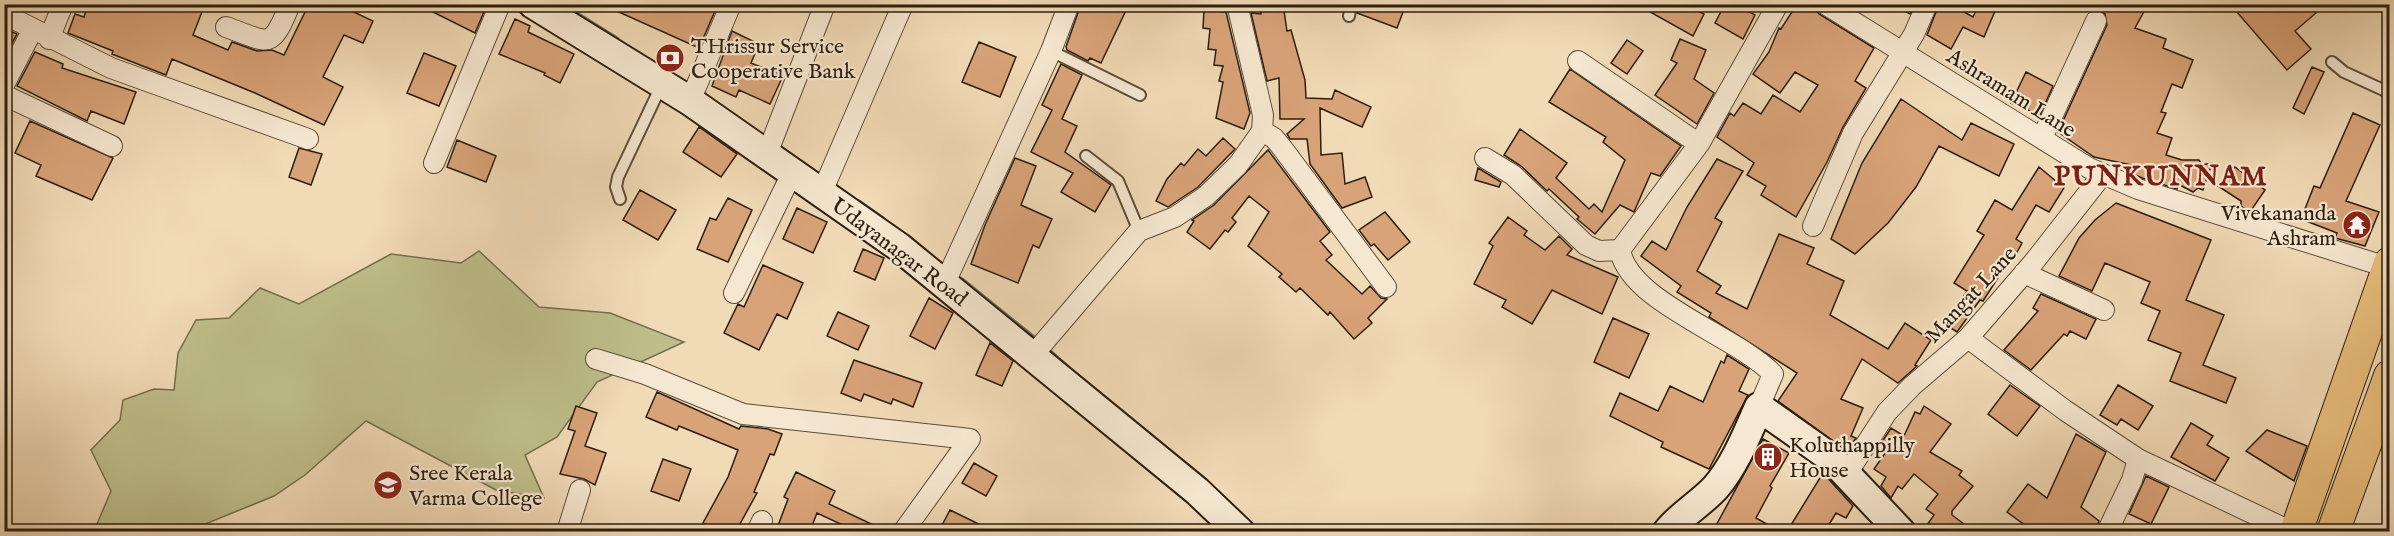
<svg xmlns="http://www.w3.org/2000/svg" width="2394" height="536" viewBox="0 0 2394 536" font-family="'IM FELL English',serif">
<rect width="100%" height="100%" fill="#f1dab6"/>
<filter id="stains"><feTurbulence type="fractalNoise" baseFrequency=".00333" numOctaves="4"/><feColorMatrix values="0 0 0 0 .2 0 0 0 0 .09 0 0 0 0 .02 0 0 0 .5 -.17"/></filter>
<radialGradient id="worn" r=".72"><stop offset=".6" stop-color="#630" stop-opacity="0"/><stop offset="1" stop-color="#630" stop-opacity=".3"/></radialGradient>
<!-- green -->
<path fill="#bebe8b" stroke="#746e4e" stroke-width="1.5" d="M479,251L539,307L610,313L684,342L597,382L557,437L525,455L544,498L496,490L366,421L305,475L274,496L188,531H94L111,491L91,450L120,420L123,400L154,389L174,390L178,353L196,320L229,318L260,288L299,304L391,254L461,263Z"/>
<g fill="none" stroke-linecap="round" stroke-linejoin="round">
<!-- stream -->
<path stroke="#6e7c71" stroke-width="5" d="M561,4L617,39
M513,7L526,13
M859,202L883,219
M962,280L1039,342
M1046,348L1068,368"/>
</g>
<!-- building -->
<path fill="#d9a379" stroke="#2a1e10" stroke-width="1.5" d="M88,4H205L193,35L228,50L232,42L257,51L272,50L284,55L309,4H337L373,21L363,43L344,35L323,77L343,87L324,125L255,93L172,59L166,75L112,54L113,51L68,33L75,14L84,17Z
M417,4H481L486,7L475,33Z
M601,4H718L699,48Z
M1081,4H1129L1101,63L1090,58L1088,61L1067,50L1066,47Z
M1260,4H1283L1287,31L1291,30L1305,80L1306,98L1332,99L1335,90L1371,107L1362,127L1320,108L1321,155L1342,153L1345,184L1365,177L1372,197L1342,208L1310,164L1307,139H1290L1287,134L1304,119H1280L1279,78L1267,81L1251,13L1261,14Z
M1358,4H1406L1397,28L1357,13Z
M1636,4H1685L1704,14L1693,36Z
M1725,4H1735L1755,15L1743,39L1715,23Z
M1797,4H1812L1819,14L1874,48L1855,81L1866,88L1843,127L1827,162L1796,217L1761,195L1766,186L1747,175L1754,163L1717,137L1730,113L1734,116L1743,103L1761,114L1773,95L1800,112L1818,85L1795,72L1780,93L1753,74L1769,52L1779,28L1781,29Z
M1892,4H1914L1910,14Z
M1939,4H1950L1973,17L1979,4H1998L1984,37L1963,27L1951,49L1927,35Z
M2085,4H2148L2135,28L2166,39L2163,48L2193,60L2182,88L2172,84L2161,112L2166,113L2157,133L2172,138L2166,155L2182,160H2199L2202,165L2212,163L2203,190L2198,188L2193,192L2178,184L2177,189L2142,178L2133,174L2136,166L2094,157L2058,132L2107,25L2105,14Z
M2230,4H2309L2316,13L2295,31L2311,49L2287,70Z
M1204,10L1226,12L1250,113L1244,129L1216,118L1223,82L1219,81L1223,66L1214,65L1216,50L1208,49L1210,29L1203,28Z
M515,19L530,26L528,32L574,54L560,83L544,75L545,73L499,54Z
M4,28L17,34L4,58Z
M732,31L759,44L751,63L783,76L770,104L739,90L736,97L712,86Z
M1680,39L1706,50L1694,79L1714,93L1697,124L1655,95L1677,63L1671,60Z
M1627,40L1643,51L1627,74L1611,63Z
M979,42L1016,57L1000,97L962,82Z
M35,52L63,64L62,68L136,92L124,124L91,111L87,121L17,86Z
M424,53L456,66L439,106L407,93Z
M1061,64L1082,75L1062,119L1077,126L1065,152L1111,185L1095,212L1061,192L1073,173L1031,152L1052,110L1042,105Z
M2312,67L2324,72L2304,114L2293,108Z
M1570,69L1681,146L1660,176L1651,173L1634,212L1620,205L1595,234L1577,219L1579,217L1549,189L1547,191L1521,166L1504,155L1520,129L1567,163L1556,178L1589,209L1594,204L1602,212L1625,160L1603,142L1606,137L1549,102Z
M2026,72L2053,86L2040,115L2011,103Z
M1901,99L1962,140L1971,123L2014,144L1999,176L1939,146L1916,187L1888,223L1855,254L1831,239L1862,163Z
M2353,113L2380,125L2346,201L2379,212L2365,246L2335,238L2337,233L2301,219L2314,186L2320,188Z
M30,121L113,158L92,200L36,176L41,165L15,153Z
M699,127L737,154L721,177L683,152Z
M1223,138L1235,149L1198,187L1168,207L1156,201L1167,179L1181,163L1184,166L1198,149L1206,156Z
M457,140L496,156L486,182L447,167Z
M299,148L322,154L311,185L289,177Z
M1268,150L1330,232L1320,241L1332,255L1326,260L1362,294L1370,286L1381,298L1387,299L1368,318L1372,323L1354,339L1330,312L1328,315L1300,288L1296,292L1279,277L1282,274L1248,246L1269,212L1249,196L1232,218L1236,222L1228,232L1225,230L1210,249L1187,232L1194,221L1192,220L1214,205Z
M1015,158L1036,166L1021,205L1052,219L1039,248L1033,245L1018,283L971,264L985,225Z
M1717,159L1743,171L1715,218L1722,222L1697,271L1721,286L1716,293L1747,309L1779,234L1814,248L1807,264L1844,281L1830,315L1888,349L1905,323L1931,340L1915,365L1917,366L1898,383L1862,359L1841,399L1863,408L1851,436L1856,438L1847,451L1778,401L1797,373L1709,317L1711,313L1677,292L1681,286L1641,256L1652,241L1666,250L1687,207Z
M2039,167L2064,188L2049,212L2036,205L2016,239L2022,243L2016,254L2014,253L1983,301L1980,300L1957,332L1946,325L1967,291L1954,283L1984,235L1977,231L1995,200L2012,210Z
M2235,167L2265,190L2250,212L2241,206V201L2218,186Z
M1478,168L1501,182L1499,187L1475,180Z
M640,190L676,210L658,240L623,220Z
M728,198L752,210L728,262L697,249L710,218L716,220Z
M2116,203L2211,240L2186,300L2224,315L2203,365L2236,378L2226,403L2170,381L2181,353L2148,340L2160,311L2141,303L2150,282L2105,263L2092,291L2059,276L2079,238L2095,220Z
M797,208L827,222L813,253L783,239Z
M1385,212L1410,242L1388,260L1374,244L1371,246L1359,230Z
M1508,217L1527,231L1524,235L1545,250L1559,236L1572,249L1567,255L1618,277L1602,314L1552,290L1532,324L1502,307L1506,300L1474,284L1493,246L1489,243Z
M863,249L884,258L875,280L854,271Z
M763,265L803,283L787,319L777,314L759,350L724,333L738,304L744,307Z
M2041,294L2096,319L2086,339L2070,331L2067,336L2064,334L2031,370L2004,350L2038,311L2033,308Z
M929,298L953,313L935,349L910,336Z
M838,312L869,326L858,350L827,336Z
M1613,318L1649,334L1629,378L1594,362Z
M990,343L1013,361L1002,386L976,375Z
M1727,355L1749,369L1739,391L1748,395L1709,469L1661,447L1663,442L1610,416L1620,393L1658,411L1670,386L1703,402L1721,361L1724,363Z
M854,360L922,383L913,407L893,399L891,404L864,394L861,401L841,393Z
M2010,385L2040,406L2017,436L1988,414Z
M2118,385L2153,406L2138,430L2121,419L2117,425L2100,415Z
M657,392L739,429L741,426L768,429L782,434L774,455L770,454L754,492L757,493L736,531H719L703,523L728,477L738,450L679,426L677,430L646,417Z
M576,406L597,413L585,446L606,453L595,485L584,479L560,474L575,431L568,429Z
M1924,406L1951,424L1930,452L1962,471L1959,475L1973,486L1952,511V515L1973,531H1936L1927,525L1934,515L1926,509L1938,494L1914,474L1902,489L1898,486L1891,498L1881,486L1886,477L1874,469L1888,449L1880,445L1891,428L1904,436L1915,412L1920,414Z
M2191,423L2213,436L2207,445L2229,458L2215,481L2171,457Z
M2267,430L2307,446L2294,481L2246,451Z
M2076,434L2106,452L2081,507L2099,521L2095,531H2033L2007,512L2028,484L2047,498Z
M1763,439L1789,453L1770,486L1772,488L1756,518L1779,531H1713Z
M663,459L691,469L679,501L651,491Z
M974,463L997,476L986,496L962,483Z
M796,472L835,491L829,504L886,531H842L845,526L817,513L810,531H776L788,499L784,497Z
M1823,473L1853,506L1846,518L1836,513L1825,531H1801L1791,525Z
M2146,476L2169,487L2151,524L2129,514Z
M950,510L993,531H939Z"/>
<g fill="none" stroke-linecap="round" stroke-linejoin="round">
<!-- lane casing -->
<g stroke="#5c4d3a" stroke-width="14">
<path id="lane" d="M1349,16L1351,4
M1051,51L1140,95
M2332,62L2344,72L2390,93
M1086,156L1118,181L1139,231
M620,199L616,187L618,177L662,84"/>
</g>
<!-- street casing -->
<g stroke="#5c4d3a" stroke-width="22">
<path id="street" d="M1825,4L2089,168L2138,189L2390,268
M4,14L111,68L308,139
M226,27C270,43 271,51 290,4
M49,39L63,4
M1578,61L1699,144
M4,85L33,29
M4,95L112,146
M690,101L731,4
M1262,131L1274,138L1283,149L1386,287
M2042,138L2096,21
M767,154L825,4
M1485,158L1513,175L1586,245L1599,251L1620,250
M434,163L500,4
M822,192L903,4
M1813,226L1853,133L1914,34L1927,4
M2024,273L2104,310
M944,285L1051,51L1069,4
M734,293L793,171
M1968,338L2066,411L2138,459L2292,532
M1033,355L1139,231L1175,217L1206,196L1238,165L1262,131L1263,115L1237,4
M596,359L645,374L743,414L970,439L903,532
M1759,407L1773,374C1737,336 1629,302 1620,250L1699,144L1778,4
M1848,472L1887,412L1912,386L1968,338L2033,263L2103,174
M567,532L580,490
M757,532L762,521
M2107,532L2132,480L2138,459"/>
</g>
<!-- secondary casing -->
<g stroke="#2a1e10" stroke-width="32">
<path id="secondary" d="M533,4L690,101L899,247L1197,491L1240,532
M1667,532C1681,514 1702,503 1716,487C1735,465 1747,434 1759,407L1831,458L1901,532"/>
</g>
<!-- primary casing -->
<g stroke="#2a1e10" stroke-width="34">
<path id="primary" d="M2296,532L2390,263
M2333,532L2390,376"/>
</g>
<!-- lane -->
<use href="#lane" stroke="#f6e7d0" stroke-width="10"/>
<!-- street -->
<use href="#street" stroke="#f6e7d0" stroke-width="20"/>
<!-- secondary -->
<use href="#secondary" stroke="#f6e7d0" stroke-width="28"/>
<!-- primary -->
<use href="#primary" stroke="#e8bd7b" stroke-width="32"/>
</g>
<!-- icons -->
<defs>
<g id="bank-disc" transform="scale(1.5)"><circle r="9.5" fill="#8f2418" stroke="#f6e7d0"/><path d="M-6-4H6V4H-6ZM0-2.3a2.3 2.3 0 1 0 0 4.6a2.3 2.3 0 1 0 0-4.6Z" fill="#fff"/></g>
<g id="temple-disc" transform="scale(1.5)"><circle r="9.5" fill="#8f2418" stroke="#f6e7d0"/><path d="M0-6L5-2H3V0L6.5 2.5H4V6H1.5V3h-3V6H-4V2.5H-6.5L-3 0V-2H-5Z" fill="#fff"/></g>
<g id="building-disc" transform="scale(1.5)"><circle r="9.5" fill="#8f2418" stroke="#f6e7d0"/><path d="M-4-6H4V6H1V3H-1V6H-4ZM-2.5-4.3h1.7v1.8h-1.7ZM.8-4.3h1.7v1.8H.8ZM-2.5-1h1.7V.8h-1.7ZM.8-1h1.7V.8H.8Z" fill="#fff"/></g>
<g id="university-disc" transform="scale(1.5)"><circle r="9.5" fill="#8f2418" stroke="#f6e7d0"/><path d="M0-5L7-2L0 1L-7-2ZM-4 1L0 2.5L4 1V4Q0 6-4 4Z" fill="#fff"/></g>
</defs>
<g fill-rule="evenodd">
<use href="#bank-disc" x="670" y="58"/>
<use href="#temple-disc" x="2357" y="225"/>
<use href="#building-disc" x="1768" y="457"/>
<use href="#university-disc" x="388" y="485"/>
</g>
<g text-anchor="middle" stroke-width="4.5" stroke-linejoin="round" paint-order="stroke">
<!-- poi labels -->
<g font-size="22" fill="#2a1e10" stroke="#f6e7d0" text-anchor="start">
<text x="691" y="53">THrissur Service<tspan x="691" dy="25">Cooperative Bank</tspan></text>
<text x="2336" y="220" text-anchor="end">Vivekananda<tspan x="2336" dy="25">Ashram</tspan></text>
<text x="1789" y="452">Koluthappilly<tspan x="1789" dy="25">House</tspan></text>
<text x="409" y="480">Sree Kerala<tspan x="409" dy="25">Varma College</tspan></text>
</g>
<!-- street labels -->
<g font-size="22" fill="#2a1e10" stroke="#f6e7d0">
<text transform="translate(2012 92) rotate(32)" y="8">Ashramam Lane</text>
<text transform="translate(900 251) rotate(37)" y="8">Udayanagar Road</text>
<text transform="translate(1970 294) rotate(-47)" y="8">Mangat Lane</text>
</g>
<!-- district labels -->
<g font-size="28" font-weight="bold" letter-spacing="1.5" fill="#7a1f14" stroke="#f6e7d0">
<text x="2161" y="185">PUNKUNNAM</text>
</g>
</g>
<!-- margin -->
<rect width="2394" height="536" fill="none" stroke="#f1dab6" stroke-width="24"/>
<rect x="6" y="6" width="2382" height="524" fill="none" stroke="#2a1e10" stroke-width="3"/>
<rect x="12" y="12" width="2370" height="512" fill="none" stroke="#2a1e10" stroke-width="1.5"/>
<rect width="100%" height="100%" filter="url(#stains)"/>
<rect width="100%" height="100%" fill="url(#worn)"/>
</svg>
